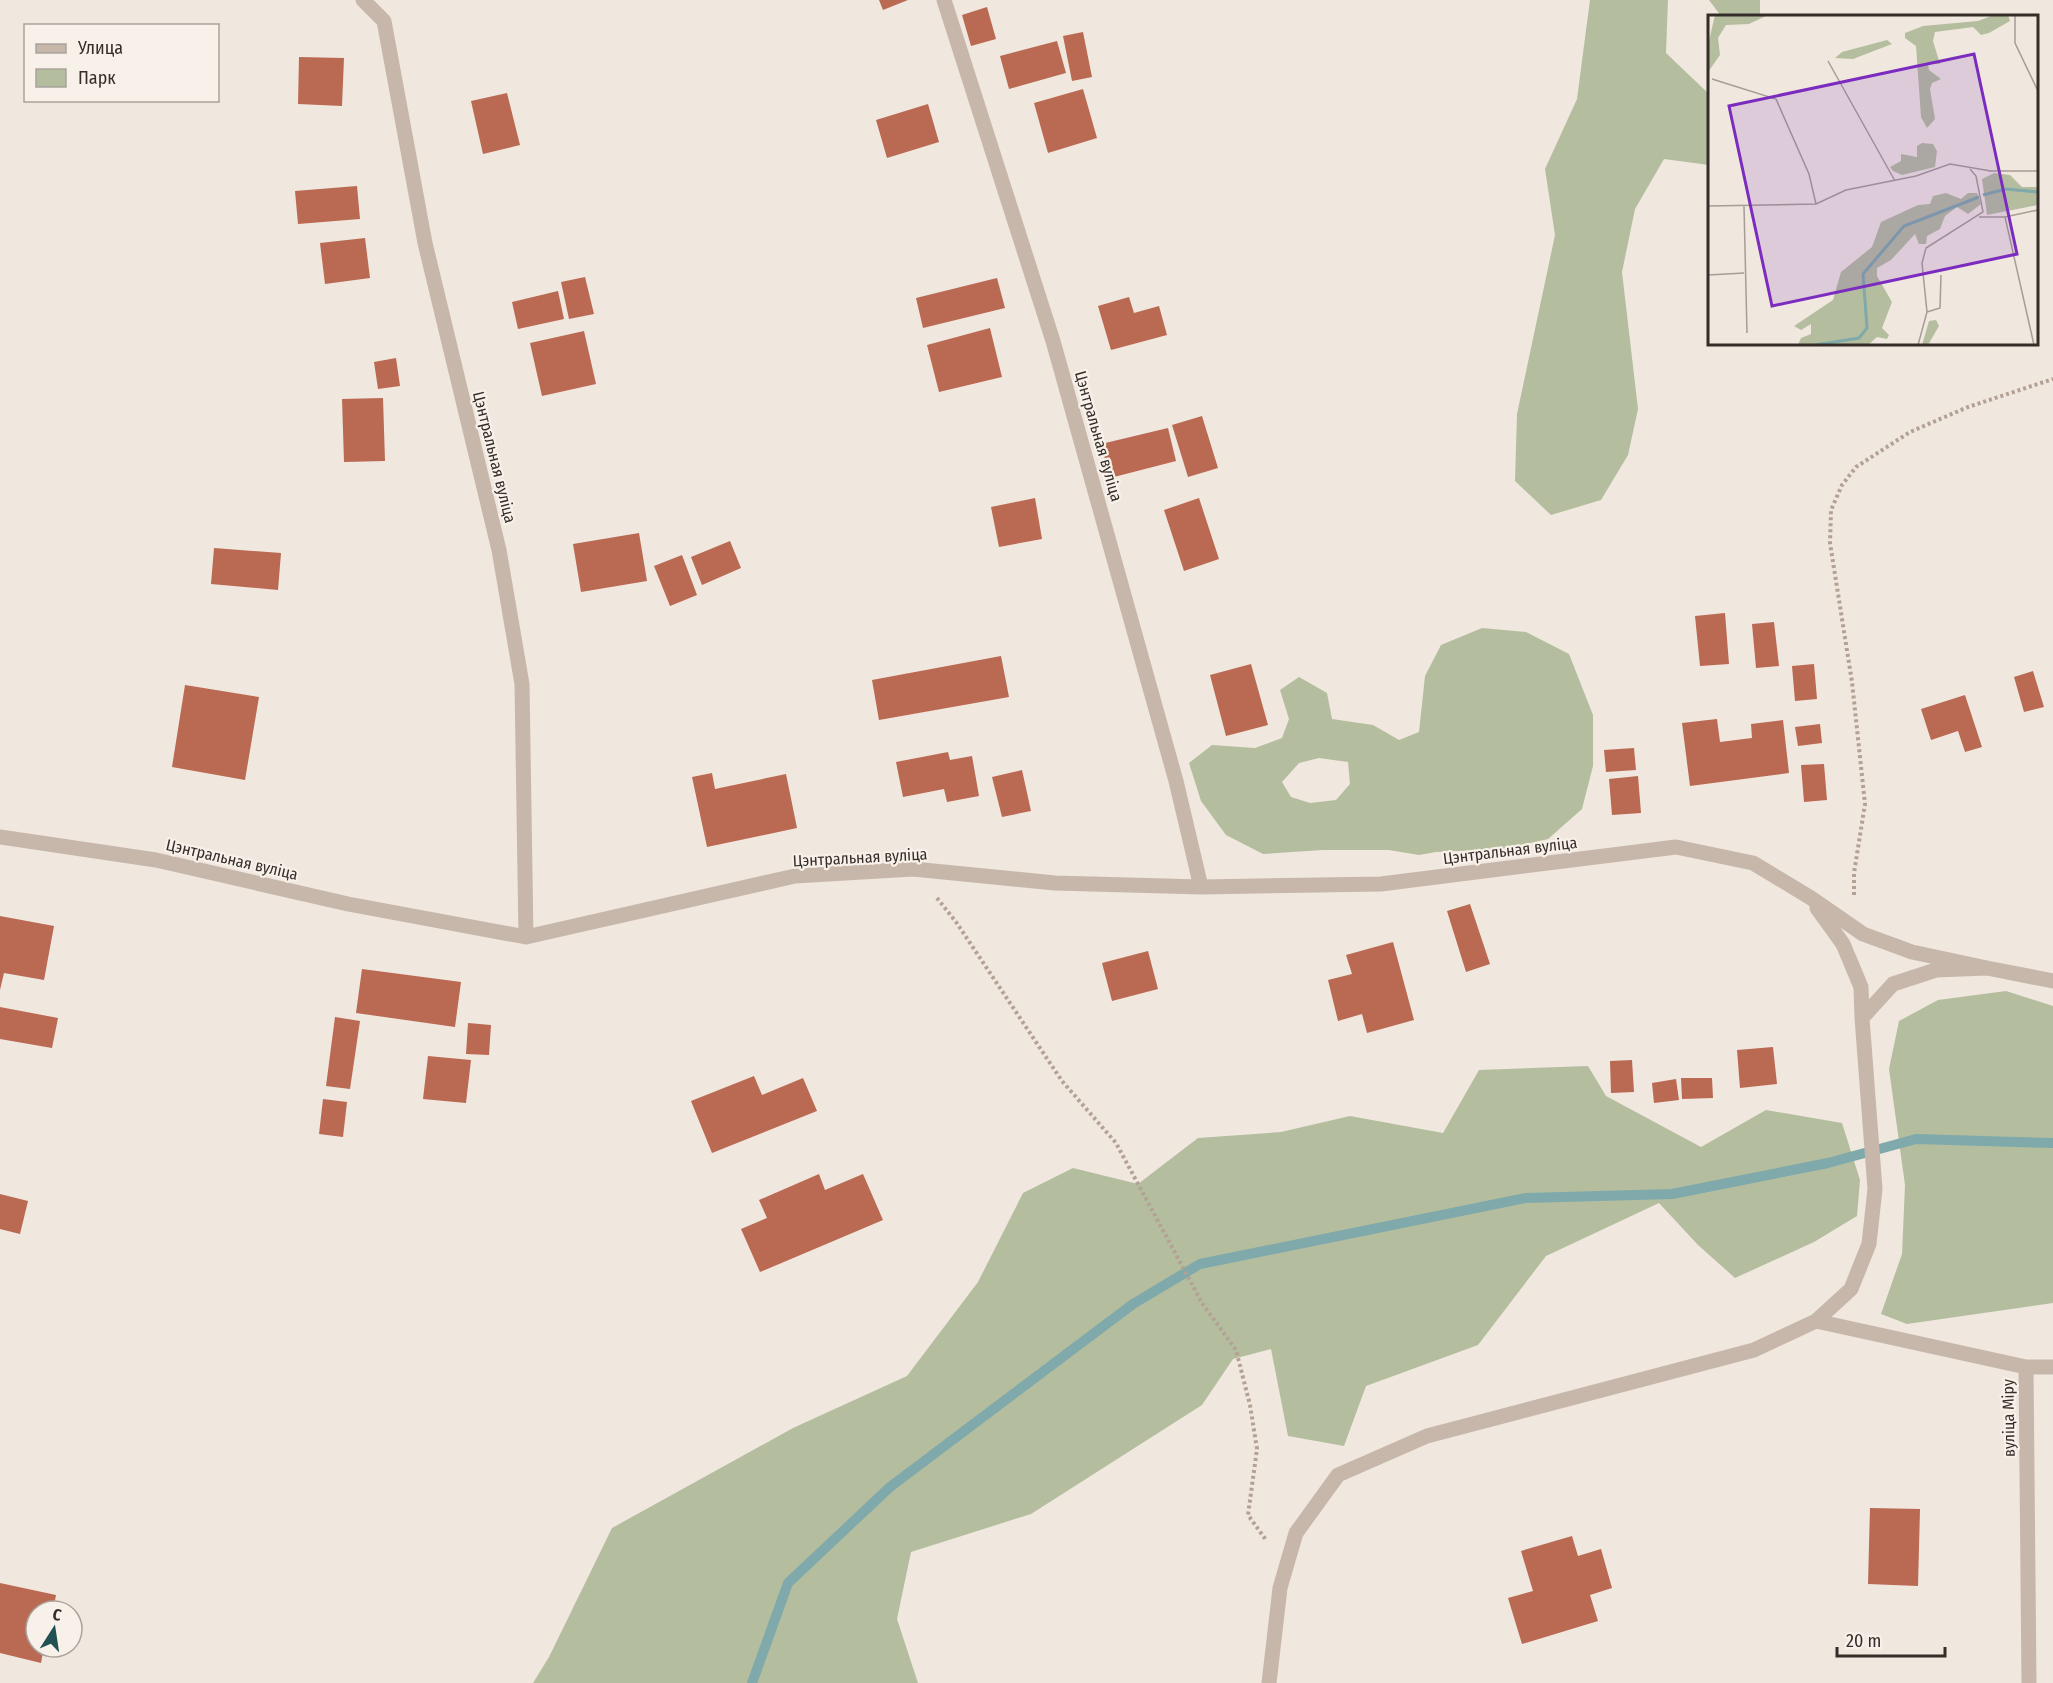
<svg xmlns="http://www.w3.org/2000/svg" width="2053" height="1683" viewBox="0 0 2053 1683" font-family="'Fira Sans Condensed',sans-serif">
<rect width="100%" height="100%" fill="#f0e7de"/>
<!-- green -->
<path fill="#b4be9f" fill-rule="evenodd" d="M1590,0H1668L1666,53L1709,94V165L1664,159L1635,209L1622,272L1638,409L1628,455L1601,500L1551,515L1515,481L1517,414L1555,235L1545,169L1577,99Z
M1709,0H1760V16H1721Z
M1482,628L1526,632L1569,654L1593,715V766L1582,809L1548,839L1502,849L1436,852L1419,855L1389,850H1323L1263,854L1226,835L1201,801L1189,763L1212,745L1255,748L1282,738L1289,719L1280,690L1299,677L1327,693L1332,719L1373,725L1399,740L1419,732L1425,676L1441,645ZM1319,758L1348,762L1350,784L1336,800L1310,803L1291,797L1282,782L1299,763Z
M2006,991L2053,1006V1303L1907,1324L1881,1314L1902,1254L1905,1185L1889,1069L1899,1021L1938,1000Z
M1588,1066L1606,1096L1701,1147L1766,1110L1842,1123L1860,1180L1857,1216L1814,1242L1735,1278L1698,1245L1659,1203L1546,1256L1478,1345L1366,1386L1344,1446L1288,1436L1271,1349L1233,1359L1202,1405L1031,1514L911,1552L897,1619L918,1683H533L549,1657L612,1528L793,1428L907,1376L978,1282L1023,1193L1073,1168L1138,1184L1198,1138L1281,1132L1350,1116L1443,1133L1479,1070Z"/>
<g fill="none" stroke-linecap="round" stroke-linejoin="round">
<!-- stream -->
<path stroke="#7fa9aa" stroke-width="10" d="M752,1683L788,1583L890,1487L1133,1304L1200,1264L1526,1198L1672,1194L1828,1163L1916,1139L2053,1143"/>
</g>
<!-- building -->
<path fill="#ba6952" d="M879,0H908L883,10Z
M987,7L996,39L971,46L962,15Z
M1083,32L1092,77L1072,81L1063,36Z
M1057,41L1066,73L1009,89L1000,56Z
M299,57L344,58L342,106L298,104Z
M1083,89L1097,138L1048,153L1034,103Z
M507,93L520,145L483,154L471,101Z
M928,104L939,142L887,158L876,120Z
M357,186L360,219L298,224L295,191Z
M365,238L370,278L325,284L320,243Z
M585,277L594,314L569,319L561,282Z
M997,278L1005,308L923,328L916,298Z
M558,291L564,319L518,329L512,302Z
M1129,297L1134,313L1159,306L1167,335L1111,350L1098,306Z
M990,328L1002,377L939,392L927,345Z
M584,331L596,384L542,396L530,343Z
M396,358L400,386L378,389L374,362Z
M383,398L385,461L344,462L342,399Z
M1202,416L1218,468L1188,477L1172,425Z
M1168,428L1176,461L1110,478L1101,444Z
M1035,498L1042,539L999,547L991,507Z
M1199,498L1219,559L1184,571L1164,510Z
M639,533L647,581L581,592L573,544Z
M730,541L741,568L702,585L691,557Z
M214,548L281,553L278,590L211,584Z
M682,555L697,595L670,606L654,566Z
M1725,613L1729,664L1700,666L1695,616Z
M1774,622L1779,666L1756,668L1752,624Z
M1001,656L1009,697L879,720L872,680Z
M1251,664L1268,725L1226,736L1210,675Z
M1814,664L1817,699L1795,701L1792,666Z
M2033,671L2044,707L2024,712L2014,677Z
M185,685L259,697L245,780L172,767Z
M1965,695L1982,747L1965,752L1958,731L1931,740L1921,709Z
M1717,719L1720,742L1752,738L1751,724L1783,720L1789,773L1690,786L1682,723Z
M1820,724L1822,743L1798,746L1795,727Z
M1634,748L1636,770L1606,772L1604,750Z
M948,752L950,760L972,756L979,796L947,802L944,789L903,797L896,762Z
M1824,764L1827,800L1804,802L1801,765Z
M1022,770L1031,811L1002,817L992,777Z
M712,773L715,789L786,774L797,828L707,847L692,777Z
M1638,776L1641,813L1612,815L1609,779Z
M1470,904L1490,964L1466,972L1447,911Z
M0,916L54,926L44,980L4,973L0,990Z
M1393,942L1414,1020L1367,1033L1362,1014L1338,1021L1328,980L1352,974L1346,955Z
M1148,951L1158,989L1112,1001L1102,963Z
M362,969L461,982L455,1027L356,1013Z
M0,1007L58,1018L52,1048L0,1039Z
M335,1017L360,1021L350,1089L326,1086Z
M468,1023L491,1025L489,1055L466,1054Z
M1773,1047L1777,1084L1740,1088L1737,1050Z
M428,1056L471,1060L466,1103L423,1099Z
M1632,1060L1634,1092L1611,1093L1610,1061Z
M754,1076L762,1095L803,1078L817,1111L712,1153L691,1101Z
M1681,1078H1712L1713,1098L1682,1099Z
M1676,1079L1679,1100L1654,1103L1652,1083Z
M323,1099L347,1102L343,1137L319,1134Z
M819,1174L825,1190L863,1174L883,1220L760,1272L741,1229L767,1218L759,1200Z
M0,1194L28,1201L20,1234L0,1229Z
M1870,1508L1920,1509L1918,1586L1868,1584Z
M1572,1536L1578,1556L1601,1549L1612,1588L1590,1595L1598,1621L1522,1644L1508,1598L1533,1591L1521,1551Z
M0,1583L56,1595L53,1611H36V1647H44L41,1663L0,1653Z"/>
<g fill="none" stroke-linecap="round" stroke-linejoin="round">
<!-- path -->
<path stroke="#b3a195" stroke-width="4" stroke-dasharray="3 3" stroke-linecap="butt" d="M1854,895V873L1865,804L1852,682L1830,543L1831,510L1842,485L1856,467L1910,432L1968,407L2053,379
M937,898L956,922L1062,1081L1116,1143L1202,1303L1236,1350L1250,1405L1257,1449L1248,1515L1266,1540"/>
<!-- street -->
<path stroke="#c7b7ab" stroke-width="15" d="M363,0L384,21L425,243L499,550L522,684L526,937
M944,0L1053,341L1176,781L1201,887
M0,837L156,860L348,904L526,937L795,876L913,869L1055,883L1201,887L1381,884L1676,847L1753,863L1811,898L1863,934L1912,952L1987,968
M1862,1018L1893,984L1936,970L1987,968L2053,981
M1816,1321L2026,1367L2029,1683
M2026,1367H2053
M1269,1683L1280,1588L1296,1533L1338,1475L1427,1436L1754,1350L1816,1321L1851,1289L1869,1244L1875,1189L1862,1018L1861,987L1843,944L1817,908"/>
</g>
<g text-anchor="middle" stroke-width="4.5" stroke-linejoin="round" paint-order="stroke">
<!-- street labels -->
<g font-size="16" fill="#352d29" stroke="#f8f1ea">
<text transform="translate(1099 436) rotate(74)" y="6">Цэнтральная вуліца</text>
<text transform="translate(495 457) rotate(76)" y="6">Цэнтральная вуліца</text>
<text transform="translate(1510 850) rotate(-7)" y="6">Цэнтральная вуліца</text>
<text transform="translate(860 857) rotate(-3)" y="6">Цэнтральная вуліца</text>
<text transform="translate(232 859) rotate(13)" y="6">Цэнтральная вуліца</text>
<text transform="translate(2008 1418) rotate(-91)" y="6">вуліца Міру</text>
</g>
</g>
<!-- overview -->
<g transform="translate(1708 15)">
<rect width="330" height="330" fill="#f0e7de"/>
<path d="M7,0H60L41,9L18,10L10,23L12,40L0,57V30ZM283,1L300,0L302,6L281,18L273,20L265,12L227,17L225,26L232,49H220L221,55L233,64L224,68L222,74L227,104L219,113L213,102L208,31L197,23V18L215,11L270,6ZM179,25L184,29L145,44L127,43L134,37ZM214,128L225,129L229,136L227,152L194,160L185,156L182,152L193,146V139L209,142V131ZM286,158L302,160L314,172H330V190L279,200L274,164ZM238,178L253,184L260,178H269L273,189L260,199L249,192L237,201L232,214L219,221L218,229H211L207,219L183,245L169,253V261L184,287L174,313L181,320L179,324L169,322L160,330H90L93,323L103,319V309L93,315L86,311L125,285L133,257L164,232L173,207L210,190L222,189L225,181ZM228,305L231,311L220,330H214L221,306Z" fill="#b4be9f"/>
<path fill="none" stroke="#7fa9aa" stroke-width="3" d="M275,180L298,174L330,177M107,330L151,323L159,313L155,259L196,211L271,182"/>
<path fill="none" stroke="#a59d96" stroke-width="1.5" d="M307,0V28L330,76M120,46L187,166M4,64L68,84L101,159L108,189M280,156H330M0,191L108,189L138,175L208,161L242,149L283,156M36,191L39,318M271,202H297L326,330M297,202L330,195M0,260L36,258M219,297L232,293L233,260M210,330L219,297L214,248L218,233L275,197L268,161L262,154"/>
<path fill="#7b2cbf" fill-opacity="0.15" stroke="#7b2cbf" stroke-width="3" d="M266,39L309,239L64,291L21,91Z"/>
<rect width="330" height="330" fill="none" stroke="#352d29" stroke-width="3"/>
</g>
<!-- legend -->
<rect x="24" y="24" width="195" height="78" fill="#f8f1ea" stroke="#aaa39d" stroke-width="1.5"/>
<rect x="36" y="44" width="30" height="9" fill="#c7b7ab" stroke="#aaa39d" stroke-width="1.5"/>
<text x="78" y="54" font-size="18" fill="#352d29">Улица</text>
<rect x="36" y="69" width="30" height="18" fill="#b4be9f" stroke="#aaa39d" stroke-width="1.5"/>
<text x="78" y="84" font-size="18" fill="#352d29">Парк</text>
<!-- north arrow -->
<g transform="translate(54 1629) rotate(12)"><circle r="28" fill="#f8f1ea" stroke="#aaa39d" stroke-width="1.5"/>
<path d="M0-4.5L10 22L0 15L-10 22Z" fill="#235153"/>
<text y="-9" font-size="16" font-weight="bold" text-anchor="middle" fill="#352d29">С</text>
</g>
<!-- scale -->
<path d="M1837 1647v9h108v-9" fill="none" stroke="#352d29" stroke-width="3"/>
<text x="1846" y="1647" font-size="18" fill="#352d29" stroke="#f8f1ea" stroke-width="4.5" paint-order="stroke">20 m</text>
</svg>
